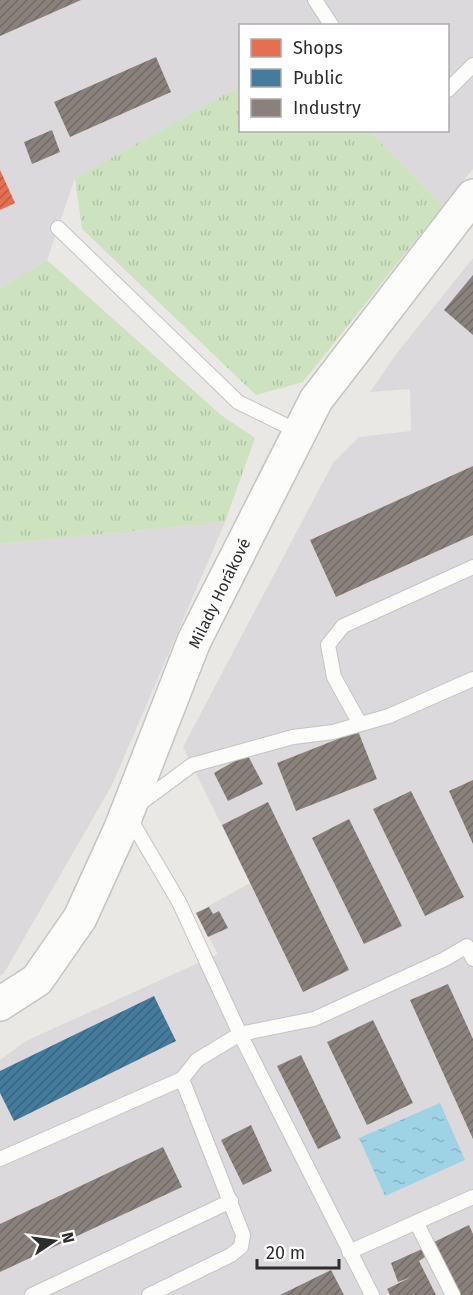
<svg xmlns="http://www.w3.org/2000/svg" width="473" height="1295" viewBox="0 0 473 1295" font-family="'Fira Sans',sans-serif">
<defs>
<pattern id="grass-tufts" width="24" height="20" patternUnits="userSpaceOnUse" patternTransform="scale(1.5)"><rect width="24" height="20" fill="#cde3c0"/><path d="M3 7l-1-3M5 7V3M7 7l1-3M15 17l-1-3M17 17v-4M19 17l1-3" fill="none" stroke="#b0c3a5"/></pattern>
<pattern id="water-ripples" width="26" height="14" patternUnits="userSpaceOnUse" patternTransform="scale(1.5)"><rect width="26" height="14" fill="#9ed2e5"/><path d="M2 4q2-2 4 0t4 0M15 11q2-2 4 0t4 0" fill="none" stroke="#88b5c5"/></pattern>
<pattern id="shops-hatch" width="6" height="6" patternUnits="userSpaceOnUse" patternTransform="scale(1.5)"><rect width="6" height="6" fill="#e76f51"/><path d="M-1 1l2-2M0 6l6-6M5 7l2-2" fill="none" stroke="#bc5c44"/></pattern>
<pattern id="public-hatch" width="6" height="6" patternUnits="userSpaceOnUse" patternTransform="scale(1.5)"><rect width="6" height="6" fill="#457b9d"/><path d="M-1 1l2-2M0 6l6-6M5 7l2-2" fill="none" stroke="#3a6580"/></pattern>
<pattern id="industry-hatch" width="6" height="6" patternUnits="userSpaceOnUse" patternTransform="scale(1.5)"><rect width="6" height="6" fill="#8a817c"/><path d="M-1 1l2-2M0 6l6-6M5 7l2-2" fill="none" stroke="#716a66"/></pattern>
</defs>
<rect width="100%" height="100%" fill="#eae8e4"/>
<!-- industrial -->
<path fill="#dbd9db" d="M0,0H473V169L443,206L369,131L448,130V26H240V86L75,178L47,260L0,288Z
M473,258V1295H0V1060L26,1041L218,954L196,913L250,883L183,747L333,463L359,437L411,431L410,389L370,392L397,353Z
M225,522L112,785L4,973L0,976V544Z"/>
<!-- grass -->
<path fill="url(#grass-tufts)" d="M240,86V130L369,131L443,206L303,382L256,395L82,229L75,178Z
M47,260L221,415L255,438L225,522L0,544V288Z"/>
<!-- water -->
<path fill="url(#water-ripples)" d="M440,1103L465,1160L385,1196L359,1138Z"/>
<!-- shops -->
<path fill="url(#shops-hatch)" d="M0,170L15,203L0,210Z"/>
<!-- public -->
<path fill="url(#public-hatch)" d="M154,996L176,1041L14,1121L0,1093V1071Z"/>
<!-- industry -->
<path fill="url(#industry-hatch)" d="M0,0H81L0,36Z
M156,57L171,92L70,137L54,102Z
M52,130L60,152L32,164L24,142Z
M473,275V335L444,310Z
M473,466V535L336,597L310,540Z
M358,731L377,779L296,811L277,763Z
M247,754L263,784L228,801L214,773Z
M473,780V844L449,791Z
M411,791L464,897L425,916L373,809Z
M268,802L349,970L303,992L222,825Z
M349,819L402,926L364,944L312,838Z
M209,907L213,914L219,911L228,928L208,937L196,913Z
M448,984L473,1039V1139L410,1000Z
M373,1020L413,1103L367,1125L327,1042Z
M301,1055L341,1138L318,1149L277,1066Z
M251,1125L272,1171L243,1185L221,1140Z
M163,1147L182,1187L0,1272V1224Z
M469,1225L473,1234V1295H460L434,1242Z
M422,1249L425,1257L419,1261L436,1295H390L387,1289L411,1277L398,1282L391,1263Z
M331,1270L344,1295H280Z"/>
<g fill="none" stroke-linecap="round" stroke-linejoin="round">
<!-- service casing -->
<g stroke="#c4c4c4" stroke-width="16">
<path id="service" d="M315,0L332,26
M448,90L473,65
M58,228L238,402L299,432
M360,724L334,677L328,645L343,626L473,567
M138,805L192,765L293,737L333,732L389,716L473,679
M0,1159L182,1079L197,1060L240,1034L179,902L129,817
M416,1222L453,1295
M349,1252L473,1197
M32,1295L231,1201
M149,1295L231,1255L241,1247L243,1235L182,1079
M372,1295L240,1034L314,1019L445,959L467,946L473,959"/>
</g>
<!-- tertiary casing -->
<g stroke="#c4c4c4" stroke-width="36">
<path id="tertiary" d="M0,1004L37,980L80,918L121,828L194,641L316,400L473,196"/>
</g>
<!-- service -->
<use href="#service" stroke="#fcfcfb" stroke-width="14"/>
<!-- tertiary -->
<use href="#tertiary" stroke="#fcfcfb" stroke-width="33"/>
</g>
<g text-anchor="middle" stroke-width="6" stroke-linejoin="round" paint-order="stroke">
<!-- street labels -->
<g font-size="16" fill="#2d2d2d" stroke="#fff">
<text transform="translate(219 593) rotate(-64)" y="6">Milady Horákové</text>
</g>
</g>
<!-- legend -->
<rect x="239" y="24" width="210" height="108" fill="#ffffff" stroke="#ababab" stroke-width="1.5"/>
<rect x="251" y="39" width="30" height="18" fill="#e76f51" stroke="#ababab" stroke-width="1.5"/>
<text x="293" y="54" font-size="18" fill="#2d2d2d">Shops</text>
<rect x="251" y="69" width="30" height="18" fill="#457b9d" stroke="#ababab" stroke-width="1.5"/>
<text x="293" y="84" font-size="18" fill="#2d2d2d">Public</text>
<rect x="251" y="99" width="30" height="18" fill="#8a817c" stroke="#ababab" stroke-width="1.5"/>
<text x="293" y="114" font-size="18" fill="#2d2d2d">Industry</text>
<!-- north arrow -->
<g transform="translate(54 1241) rotate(77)" stroke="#ffffff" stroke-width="4.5" paint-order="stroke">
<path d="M0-4.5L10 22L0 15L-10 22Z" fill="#2d2d2d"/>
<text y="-9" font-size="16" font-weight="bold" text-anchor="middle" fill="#2d2d2d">N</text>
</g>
<!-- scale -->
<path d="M257 1259v9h82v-9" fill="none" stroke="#2d2d2d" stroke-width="3"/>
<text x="266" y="1259" font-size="18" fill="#2d2d2d" stroke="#ffffff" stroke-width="4.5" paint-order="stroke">20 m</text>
</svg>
